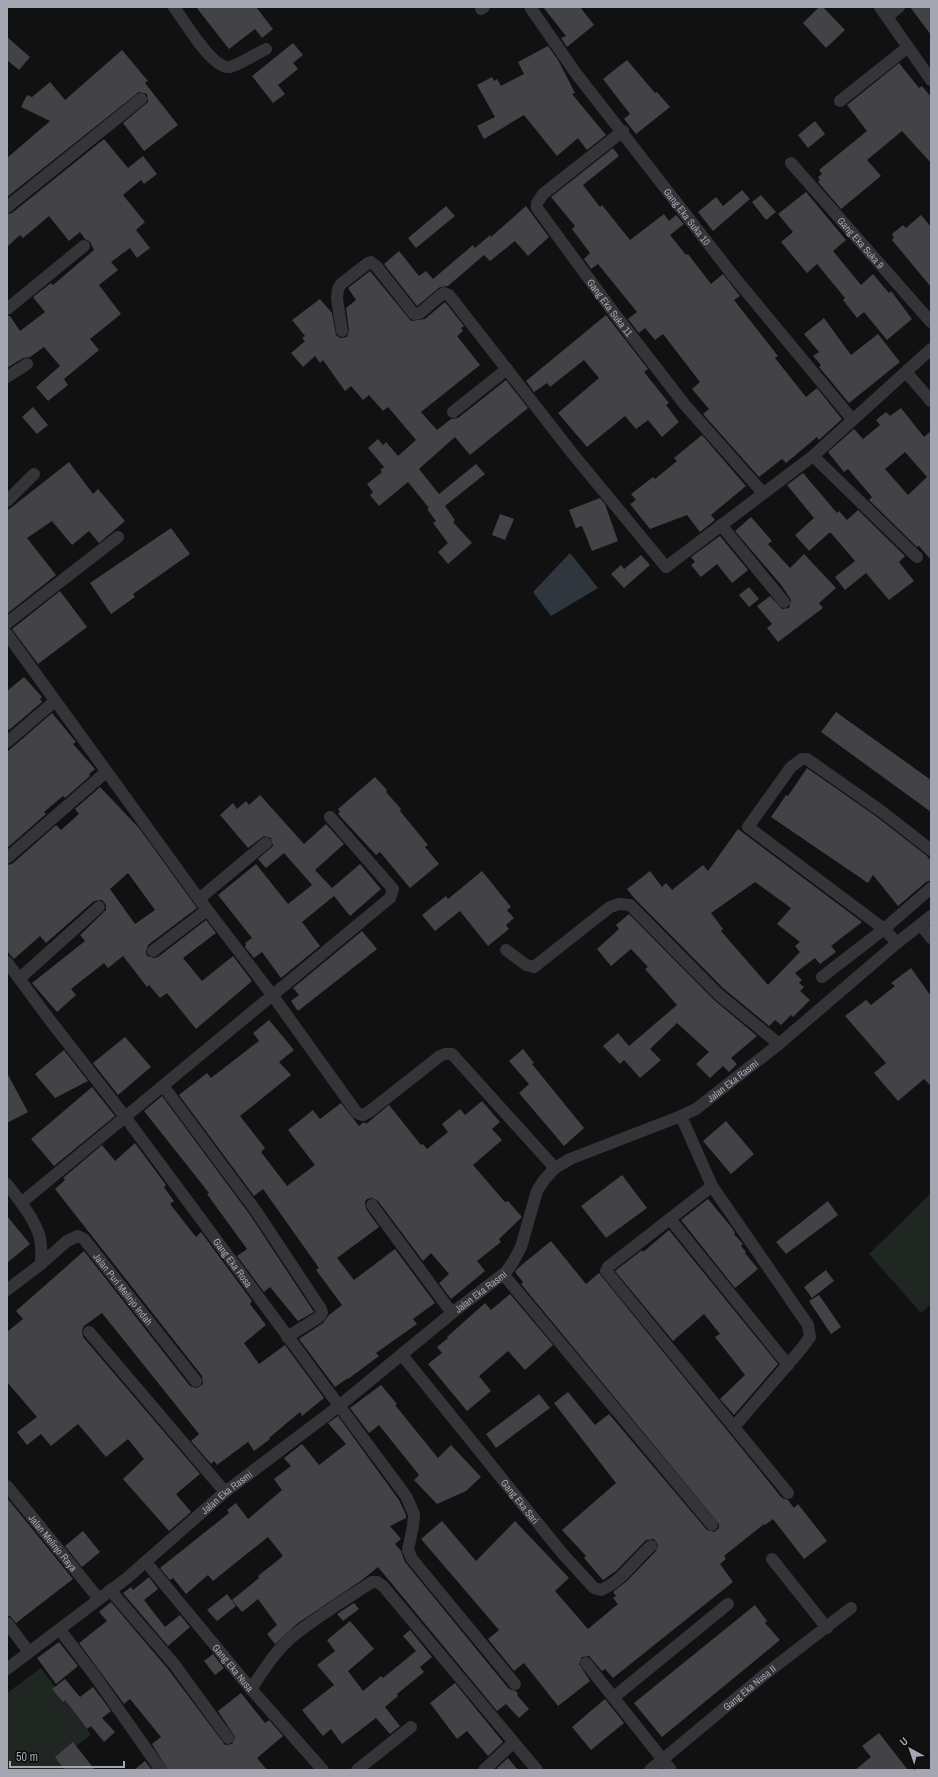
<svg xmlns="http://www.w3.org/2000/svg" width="938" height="1777" viewBox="0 0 938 1777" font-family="'Archivo Narrow',sans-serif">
<rect width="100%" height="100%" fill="#111112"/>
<!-- green -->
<path fill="#202621" d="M931,1193V1304L921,1313L869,1254Z
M41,1668L91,1735L58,1759L66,1770H7V1693Z"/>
<!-- water -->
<path fill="#30363d" d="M570,553L598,588L551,616L533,592Z"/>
<!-- building -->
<path fill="#434347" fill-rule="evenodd" d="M196,7H256L273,29L262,38L255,29L229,49Z
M543,7H580L594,25L567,47L561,38L566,36Z
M819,7H823L845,30L826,48L803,23Z
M910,7H931V35Z
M7,37L30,57L19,70L7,60Z
M293,43L303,55L293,63L298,69L278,85L285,94L273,103L252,76Z
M548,46L558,60L575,93L572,94L606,135L587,150L578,138L557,156L524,115L484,139L477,126L495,117L477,85L492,77L494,81L497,79L501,86L524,74L518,62Z
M122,50L148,81L145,83L178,125L144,151L123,123L148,102L147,94L139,92L7,197V158L50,121L21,107L27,95L32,97L50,82L65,100Z
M627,60L655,93L657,92L670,107L636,134L624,119L630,114L603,79Z
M899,63L919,88L922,86L931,97V163L902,131L867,160L881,176L841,209L818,182L820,180L818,177L822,174L819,170L867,131L847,105Z
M815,121L825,134L808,148L798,135Z
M104,139L128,168L143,156L157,174L144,184L141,180L123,195L145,222L136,230L150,248L137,258L130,248L111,262L118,270L99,285L121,314L90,339L99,350L64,379L68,385L48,401L36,387L60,366L44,347L30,357L23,358L7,368V316H10L20,331L45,312L33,297L51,283L53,285L94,250L90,242L85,239L80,232L69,241L49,216L23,238L20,235L7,247V214L12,213Z
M613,148L619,156L583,185L600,207L602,205L630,240L664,214L669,221L676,215L684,224L670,235L686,255L688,254L711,284L723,274L740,296L734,300L778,356L775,358L806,397L817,388L842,419L819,440L817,437L786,463L782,459L759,477L703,414L709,409L692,389L700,382L663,334L655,340L645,328L639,333L628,319L637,312L598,264L591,269L589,266L584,259L590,253L572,229L575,226L551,197Z
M742,190L750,199L713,231L698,212L716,197L723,206Z
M806,192L846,240L833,251L861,285L873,274L889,293L891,291L912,319L887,340L864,312L857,318L843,300L845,298L817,264L807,273L781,242L793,232L778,214Z
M761,195L776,212L766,220L752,202Z
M446,206L455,216L416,248L408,238Z
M526,206L549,237L528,256L515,241L490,261L484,255L448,286L440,287L417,306L384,264L399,251L419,276L426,271L433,279L473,245L475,248L490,235L491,237Z
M921,215L931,227V287L892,240L894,238L892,234L903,225L906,228Z
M370,271L411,321L425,319L445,302L464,326L461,328L463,331L457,336L480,365L421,412L437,430L451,419L458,418L506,380L528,408L470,455L455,437L419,469L439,494L476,464L485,474L445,506L455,520L453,522L472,543L448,564L438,552L448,543L433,523L436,521L427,509L429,508L408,482L379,506L370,495L373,492L367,484L382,472L380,470L384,467L368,448L378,439L383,445L386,442L398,456L416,440L388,407L383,411L369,395L363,400L351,386L345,391L323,360L320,363L315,356L303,367L291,353L305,341L302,338L305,336L292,320L320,299L332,313L336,335L340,338L347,337L349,330L346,308L356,300L348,288Z
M606,315L648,369L644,372L669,403L666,405L679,422L662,437L648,420L636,429L625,416L587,447L558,413L599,378L584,360L550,387L547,383L534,392L526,381Z
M824,318L851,355L878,334L900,362L849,403L819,367L821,365L813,356L819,352L804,334Z
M33,407L48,425L37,434L22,417Z
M901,408L924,437L931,431V560L919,546L917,547L869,500L872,497L848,469L844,472L828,452L854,429L863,439L880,425L876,420L886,412L890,416ZM905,452L927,477L908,495L885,469Z
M702,435L746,486L711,515L715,520L700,532L687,515L650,529L630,504L636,500L631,494L653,477L655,479L677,461L674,458Z
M69,462L93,494L98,489L125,521L99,543L89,531L72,545L52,521L27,538L56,575L8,613L7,511Z
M803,473L837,513L839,511L847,520L858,510L905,556L899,562L914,581L889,600L866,573L845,590L835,577L855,561L831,533H829L809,551L795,535L814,518L787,485Z
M600,498L605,504L618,541L592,551L582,526L576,528L569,510Z
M500,514L514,519L505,540L492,535Z
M751,517L772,541L768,544L790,568L804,554L836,588L819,603L823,608L778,642L767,628L772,624L757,606L770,596L782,609L789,608L791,600L782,586L735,531Z
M171,528L190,554L133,594L135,597L111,614L90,583Z
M720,536L748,570L732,583L717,564L701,577L691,565L695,562L691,557Z
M641,555L650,565L624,588L611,574L621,565L624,569Z
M749,587L759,599L749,607L739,595Z
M60,591L87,627L38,664L12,629Z
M24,677L42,697L40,699L42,702L9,730L7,727V691Z
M836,712L931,780V812L821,732Z
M52,713L76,742L73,744L95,769L89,774L90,776L65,798L63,796L44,812L46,814L7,848V752Z
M807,768L877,817L927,856L931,861V880L926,882L898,906L873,875L868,883L771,817L786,795L788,796Z
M375,777L387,790L386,792L401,809L400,811L428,845L425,847L439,864L410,888L380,852L376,855L338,814L340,812L338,809Z
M100,787L139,828L197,908L148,945L146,952L147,956L154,958L158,957L206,920L216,933L183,958L202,981L233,956L252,981L196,1029L167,993L160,998L149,985L147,987L123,956L108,968L104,963L71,989L76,995L57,1012L32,983L85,941L80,935L106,910V905L102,900L94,901L46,943L40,936L14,959L7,951V865L12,864L56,825L61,830L79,814L75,809ZM128,873L155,910L135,924L110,889Z
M260,795L304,844L326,824L344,844L315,870L332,888L360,864L381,889L350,916L334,896L302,922L320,946L281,978L262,952L254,958L245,947L246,945L245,943L252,938L218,895L256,864L288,904L312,885L284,853L266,868L258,859L273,846L271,838L264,836L248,848L220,815L233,803L237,809L246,801L249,805Z
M738,829L862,922L831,946L836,952L820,964L815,958L795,973L802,980L799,983L804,987L800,991L810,1000L793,1017L791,1015L781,1025L775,1020L769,1026L723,988L635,899L627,889L650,871L662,887L666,883L672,890L703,865L708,871ZM755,882L791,908L777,924L800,942L795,946L800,952L768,985L721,931L723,929L711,913Z
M482,871L511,907L507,910L514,918L506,925L509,929L488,946L460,911L435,931L422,915L446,896L448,899Z
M629,914L713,999L757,1036L731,1058L737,1064L729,1072L723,1066L710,1078L696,1064L709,1052L677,1023L650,1049L661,1060L640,1078L624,1060L620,1064L603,1046L618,1033L629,1046L677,1005L645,969L648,967L631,949L611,966L597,949L619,929L616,925Z
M362,931L377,949L298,1011L291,1001L299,995L293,988Z
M911,968L931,996V1086L924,1079L898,1101L874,1073L886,1063L845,1016L866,1000L871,1005L895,986L891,983Z
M269,1020L294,1050L279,1062L291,1075L240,1116L265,1148L261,1152L287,1186L315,1165L288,1130L313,1110L320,1119L341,1103L359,1126L364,1122L366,1124L389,1105L421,1145L423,1144L427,1149L448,1132L442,1124L460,1109L465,1115L482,1101L500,1122L492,1129L502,1140L473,1165L505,1202L508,1201L522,1217L499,1239L501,1242L477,1261L485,1271L451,1299L439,1283L449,1274L431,1253L423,1261L378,1201L372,1198L367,1199L365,1202L366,1209L379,1227L337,1258L354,1280L395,1249L435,1303L413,1319L417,1324L376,1353L379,1356L348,1379V1378L335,1387L299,1339L323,1323L329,1315L342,1305L316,1270L319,1268L263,1189L254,1196L179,1095L207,1073L211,1078L259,1041L253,1033Z
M125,1037L151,1067L118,1095L93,1063Z
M523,1049L534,1063L532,1064L584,1128L564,1146L519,1093L529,1084L509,1061Z
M64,1050L88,1081L55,1098L35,1074Z
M7,1073L28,1112L7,1123Z
M92,1087L115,1116L54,1166L31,1139Z
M162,1096L250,1215L314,1312L298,1321L270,1287L264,1292L237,1256L247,1249L207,1194L209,1193L144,1111Z
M726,1121L754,1154L731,1174L703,1141Z
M135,1143L166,1185L164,1187L174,1201L170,1204L196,1237L201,1232L252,1301L250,1304L266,1325L244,1343L259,1364L285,1345L324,1398L302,1416L300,1412L269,1438L270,1439L254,1451L248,1442L217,1465L214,1461L211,1464L191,1441L199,1434L102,1313L84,1326L82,1330L83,1337L200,1474L176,1494L191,1512L169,1531L123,1479L144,1459L128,1439L106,1457L78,1424L51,1446L41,1434L27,1445L17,1432L37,1417L7,1382V1332L23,1319L16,1311L84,1251L190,1386L197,1388L203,1384L202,1376L55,1189L65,1180L63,1178L102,1145L115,1161Z
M622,1175L647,1208L606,1238L581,1206Z
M708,1199L732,1228L735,1233L734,1234L743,1244L741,1246L746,1252L745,1253L758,1269L735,1288L681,1220Z
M828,1201L838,1215L786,1254L776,1242Z
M7,1216L30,1244L7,1263Z
M669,1230L778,1364L734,1415L720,1399L745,1375L715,1337L720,1334L704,1314L673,1341L615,1271L642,1250L643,1252Z
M551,1241L586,1284L599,1273L782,1498L788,1500L794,1508L798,1504L827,1541L804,1559L773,1519L765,1525L764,1524L724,1556L726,1559L720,1564L733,1582L613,1678L605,1669L602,1671L589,1656L582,1657L579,1664L590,1681L558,1706L524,1663L514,1671L488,1639L499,1630L421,1539L442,1521L476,1561L515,1521L569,1578L555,1591L588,1629L618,1604L613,1598L616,1596L613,1592L627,1581L656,1551L658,1545L654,1539L646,1540L616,1571L603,1580L584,1558L586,1556L562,1530L616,1483L554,1403L568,1392L595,1425L609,1414L707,1530L714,1532L719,1528V1524L521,1284L523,1282L515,1272L518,1268Z
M826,1270L834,1281L812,1298L804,1287Z
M510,1294L553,1345L525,1370L508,1351L479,1376L491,1391L467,1411L428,1364L442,1353L437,1347L448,1338L447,1337L485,1303L491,1310Z
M819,1295L841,1327L831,1334L809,1301Z
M381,1385L397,1404L395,1405L438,1458L451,1445L481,1477L466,1491L437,1504L414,1480L419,1475L379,1425L369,1433L350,1408Z
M539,1394L550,1408L496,1448L486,1434Z
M338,1416L399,1500L406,1515V1518L390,1526L401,1539L395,1544L401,1551L405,1562L509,1689L516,1691L518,1694L517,1695L529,1709L519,1718L506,1704L497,1711L378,1567L362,1580L298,1623L275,1644L267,1634L277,1625L258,1599L242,1612L232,1600L259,1578L258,1576L283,1556L268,1537L213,1581L208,1575L186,1594L173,1578L170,1580L160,1568L229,1513L227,1510L236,1503L248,1519L282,1490L274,1479L291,1466L284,1458L302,1444L319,1465L346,1444L328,1423Z
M7,1498L73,1579L16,1623L10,1616H7Z
M83,1531L100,1552L82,1567L65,1546Z
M149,1577L158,1589L144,1600L165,1627L180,1615L190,1627L168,1646L123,1593L131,1587L133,1590Z
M227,1594L236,1606L217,1621L207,1610Z
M111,1602L168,1669L225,1745L232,1744L235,1737L218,1711L241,1693L265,1723L269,1720L283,1736L257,1758L267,1770H168L152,1744L161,1737L130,1699L124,1704L79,1643L107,1621L99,1612Z
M354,1603L359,1609L343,1621L337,1614Z
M755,1605L767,1621L765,1623L780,1640L662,1737L634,1703Z
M350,1621L374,1649L348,1671L363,1691L381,1676L383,1678L416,1651L403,1636L410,1630L432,1657L420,1667L424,1672L397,1694L398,1696L385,1707L400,1726L390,1734L376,1718L342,1744L331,1729L323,1736L302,1710L334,1685L317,1665L335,1651L327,1640Z
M59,1642L78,1666L56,1684L37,1658Z
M213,1654L224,1668L215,1675L204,1661Z
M65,1679L80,1697L93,1687L111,1711L102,1718L115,1732L104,1742L91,1726L87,1729L65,1700L63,1702L52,1689Z
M455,1683L503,1742L488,1756L467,1731L457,1739L430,1703Z
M605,1699L624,1723L591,1750L572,1727Z
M879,1733L908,1770H855L871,1757L862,1746Z
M73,1742L95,1770H65L55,1757Z
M508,1758L518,1770H498L497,1768Z
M145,1761L152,1770H134Z"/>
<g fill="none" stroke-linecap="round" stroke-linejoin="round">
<!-- minor -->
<g stroke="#353539" stroke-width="12">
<path d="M174,7C184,20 212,70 230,67C238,65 258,53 266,49"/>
<path id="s1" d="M530,7L575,72L735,278L852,419"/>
<path d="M880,7L931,80"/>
<path d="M481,9L484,7"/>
<path d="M887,17L899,7"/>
<path d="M840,101L908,47"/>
<path id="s2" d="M623,131L543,194L537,203V208L617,317L685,405L763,493"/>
<path id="s3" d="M791,163L931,322"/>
<path d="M7,207L141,99"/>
<path d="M7,309L84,246"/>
<path d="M342,331L337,299L338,289L341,284L368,263L371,262L377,267L414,314L420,313L441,295L444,293L449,295L572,453L666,567L813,456L931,349"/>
<path d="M906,372L931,401"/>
<path d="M7,377L27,364"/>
<path d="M453,412L507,369"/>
<path d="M813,456L917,557"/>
<path d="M7,501L34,474"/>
<path d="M721,525L784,602"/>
<path d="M7,623L118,537"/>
<path d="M7,634L199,899L273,996L357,1113L363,1115L370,1111L440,1056L445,1054H452L555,1168"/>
<path d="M7,742L55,701"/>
<path d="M7,858L106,772"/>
<path d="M199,899L266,843"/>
<path d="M921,925L931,938"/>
<path d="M897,943L884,929L748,827L791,767L802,759H807L881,811L931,850"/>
<path d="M506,950L526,965L534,967L610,907L619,904L630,905L718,994L779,1044"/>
<path d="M153,951L207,910"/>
<path id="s4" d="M7,962L46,1015L126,1118L406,1496L414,1514L413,1526L408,1550L412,1559L515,1684"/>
<path d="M822,977L884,929L931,888"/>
<path d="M20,978L99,907"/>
<path d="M164,1087L256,1211L321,1309L322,1313L319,1317L287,1337"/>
<path d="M681,1116L712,1186L808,1325L810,1337L802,1348L734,1427"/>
<path d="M7,1184C19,1200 35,1219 40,1238C42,1247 41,1255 41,1264L7,1290"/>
<path d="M712,1186L608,1267L606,1271L788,1493"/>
<path d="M21,1203L390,898L393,889L330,817"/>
<path d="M372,1205L452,1313"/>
<path d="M670,1219L788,1365"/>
<path id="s5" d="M41,1264L67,1241L78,1236L84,1239L196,1381"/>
<path d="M503,1274L712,1525"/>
<path d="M89,1332L225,1492"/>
<path id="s6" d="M402,1355L562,1553L594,1588L601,1590C622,1581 634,1561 651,1546"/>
<path id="s7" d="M7,1486L99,1599"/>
<path d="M772,1559L827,1628"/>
<path id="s8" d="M146,1562L251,1689L323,1770"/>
<path d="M110,1590L174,1664L228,1738"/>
<path d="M7,1623L29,1652"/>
<path d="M60,1630L95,1676L161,1770"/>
<path d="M586,1663L671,1770"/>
<path id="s9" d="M7,1669L127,1578L225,1492L339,1406L452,1313L506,1272L513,1262L521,1247L537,1191L544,1180L555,1168L570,1159L681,1116L696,1109L779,1044L897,943L931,916"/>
<path d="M251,1689C263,1671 276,1650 293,1636C318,1616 346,1599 372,1582H377L383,1586L537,1770"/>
<path d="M614,1697L728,1604"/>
<path d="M357,1770L411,1727"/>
<path d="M484,1770L513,1743"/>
<path id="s10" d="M650,1770L764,1675L851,1608"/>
</g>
</g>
<g text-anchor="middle" stroke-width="3" stroke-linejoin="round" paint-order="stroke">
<!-- street labels -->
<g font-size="10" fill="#a4a6b1" stroke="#0c0c0d">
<text dy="4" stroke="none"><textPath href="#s1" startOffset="262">Gang Eka Suka 10</textPath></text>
<text dy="4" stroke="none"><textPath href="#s3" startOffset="106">Gang Eka Suka 9</textPath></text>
<text dy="4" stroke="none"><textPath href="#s2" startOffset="241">Gang Eka Suka 11</textPath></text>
<text dy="4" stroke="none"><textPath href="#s9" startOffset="954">Jalan Eka Rasmi</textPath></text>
<text dy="4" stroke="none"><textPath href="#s4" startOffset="376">Gang Eka Rosa</textPath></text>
<text dy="4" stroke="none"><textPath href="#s5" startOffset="117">Jalan Puri Melinjo Indah</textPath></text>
<text dy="4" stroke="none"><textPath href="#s9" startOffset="606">Jalan Eka Rasmi</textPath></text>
<text dy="4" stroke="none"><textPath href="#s9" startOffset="282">Jalan Eka Rasmi</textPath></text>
<text dy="4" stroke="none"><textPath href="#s6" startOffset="188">Gang Eka Sari</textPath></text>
<text dy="4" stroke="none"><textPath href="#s7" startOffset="73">Jalan Melinjo Raya</textPath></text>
<text dy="4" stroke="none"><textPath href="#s8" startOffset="137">Gang Eka Nusa</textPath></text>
<text dy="4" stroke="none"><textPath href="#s10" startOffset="129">Gang Eka Nusa II</textPath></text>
</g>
</g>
<!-- border -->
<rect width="938" height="1777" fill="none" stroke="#a4a6b1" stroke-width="16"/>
<!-- north arrow -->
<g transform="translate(910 1749) rotate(320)" stroke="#0c0c0d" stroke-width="3" paint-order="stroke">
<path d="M0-3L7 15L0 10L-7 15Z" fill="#a4a6b1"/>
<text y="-6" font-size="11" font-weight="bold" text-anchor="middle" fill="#a4a6b1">U</text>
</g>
<!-- scale -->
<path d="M10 1761v6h114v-6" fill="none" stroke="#a4a6b1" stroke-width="2"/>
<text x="16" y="1761" font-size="12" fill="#a4a6b1" stroke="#0c0c0d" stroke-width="3" paint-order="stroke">50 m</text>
</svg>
